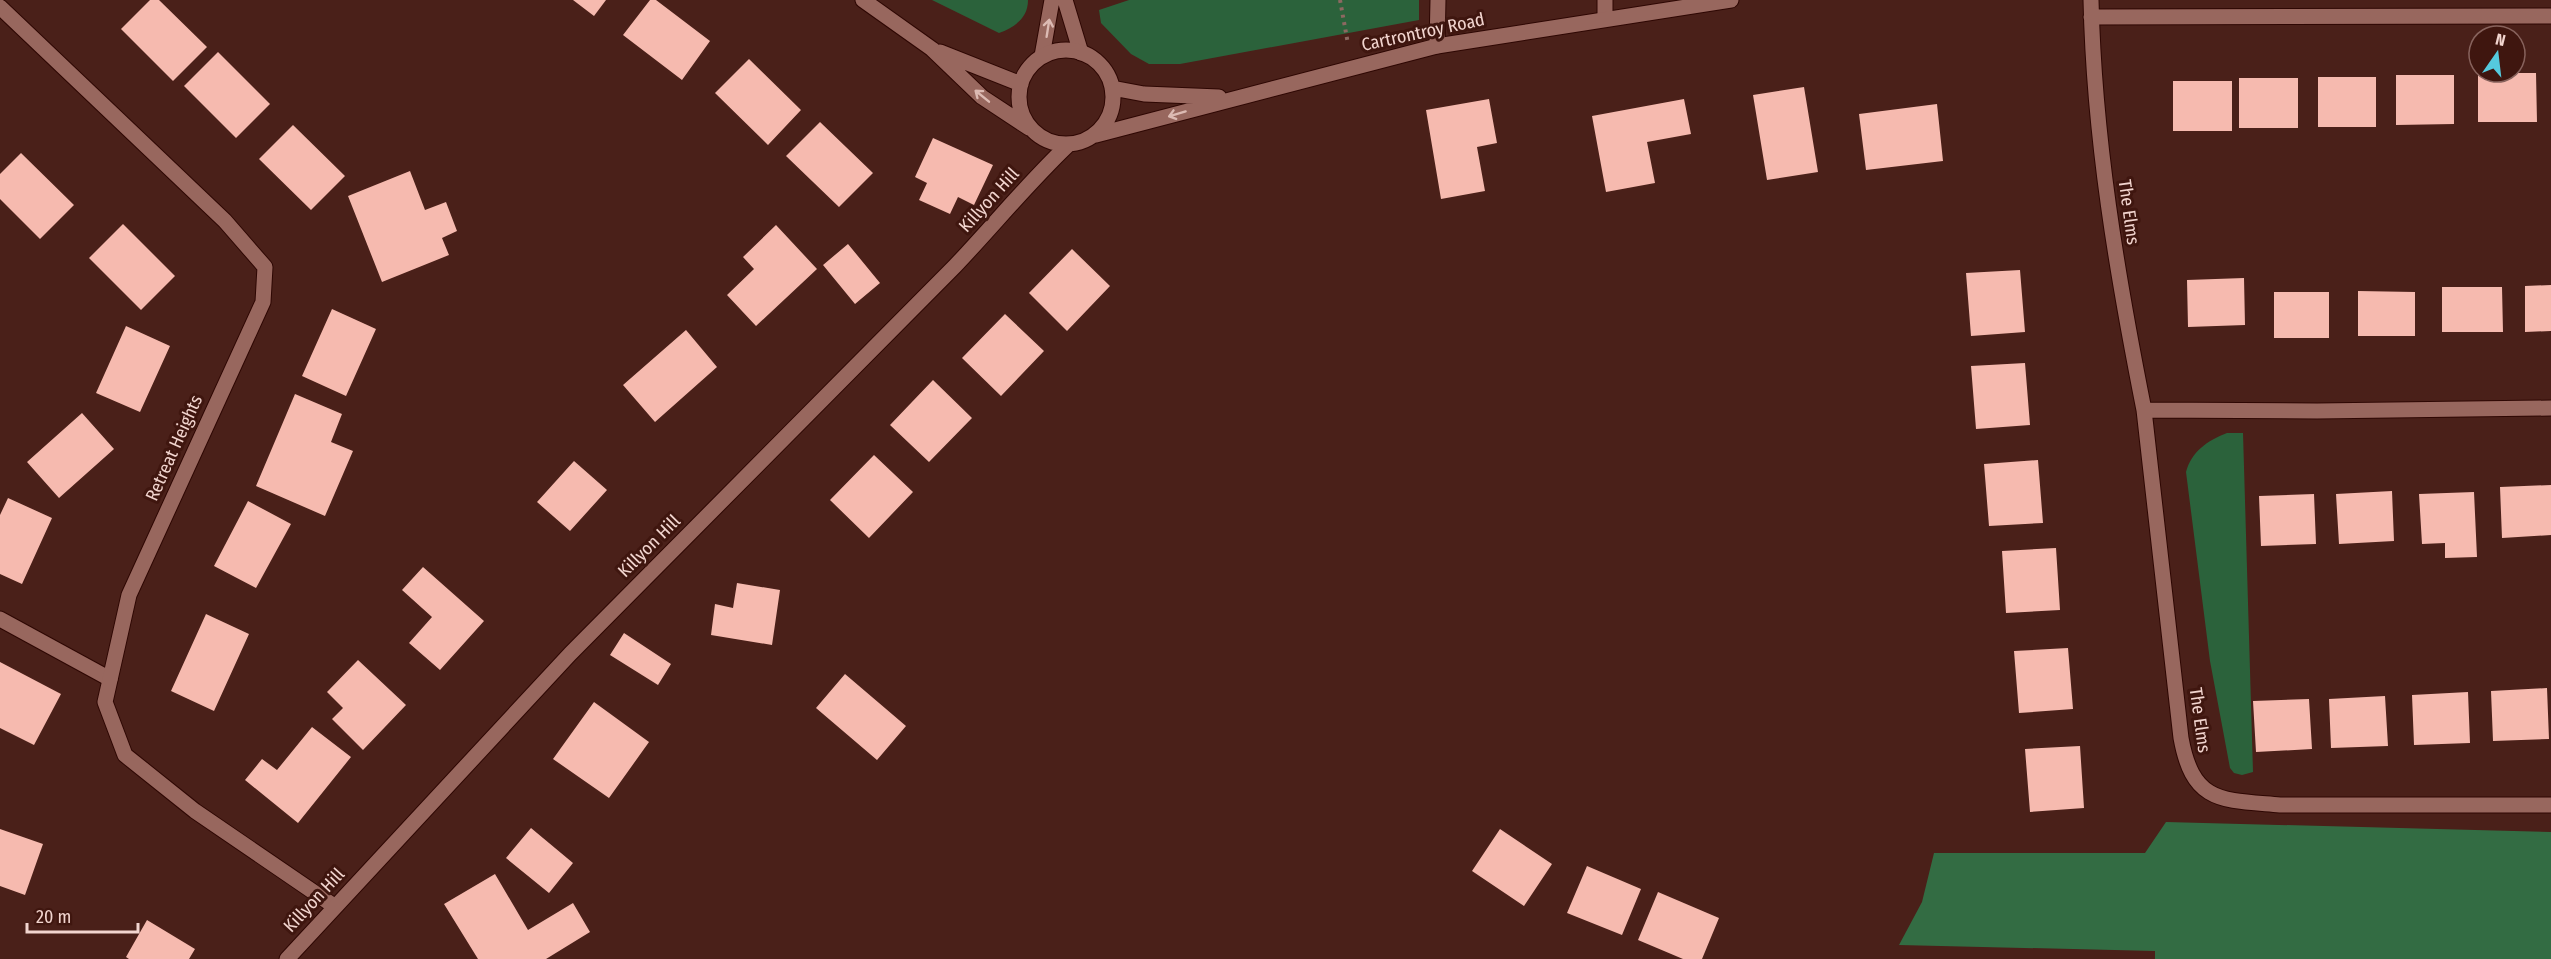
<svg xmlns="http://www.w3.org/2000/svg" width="2551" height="959" viewBox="0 0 2551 959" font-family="'Fira Sans Condensed',sans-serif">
<rect width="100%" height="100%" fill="#4a2019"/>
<!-- green -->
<path fill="#2b623b" d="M932,0H1028C1028,18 1015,27 999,33Z
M1129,0H1419V20L1180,64H1149L1131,54L1101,23L1099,10Z
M2227,433H2243L2253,772L2242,775L2234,773L2230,768L2210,661L2186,472C2192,451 2207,441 2227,433Z"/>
<!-- forest -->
<path fill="#336c43" d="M2166,822L2551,832V959H2155V951L1899,945L1922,902L1934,853H2145Z"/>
<!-- building -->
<path fill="#f6baaf" d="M150,0H159L207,47L173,81L121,29Z
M573,0H606L594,16Z
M650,0H656L710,41L682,80L623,35Z
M218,52L270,104L236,138L184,86Z
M749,59L801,110L768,145L715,93Z
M2478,73H2536L2537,122H2478Z
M2396,75H2454V124L2396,125Z
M2318,77H2376V127H2318Z
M2239,78H2298V128H2239Z
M2173,81H2232V131H2173Z
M1804,87L1818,172L1767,180L1753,95Z
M1489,99L1497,143L1477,147L1485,191L1441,199L1426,110Z
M1684,99L1691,134L1647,142L1655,183L1606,192L1592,116Z
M1937,104L1943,161L1866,170L1859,114Z
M820,122L873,173L839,207L786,156Z
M293,125L345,176L311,210L259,159Z
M933,138L993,165L974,205L958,197L950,214L919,200L927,183L915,177Z
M21,153L74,205L40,239L0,199V174Z
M410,171L425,210L446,202L457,231L442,238L449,255L382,282L348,196Z
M123,224L175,276L141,310L89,258Z
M776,225L817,269L756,326L727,295L754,269L743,257Z
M848,244L880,283L855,304L823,265Z
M1072,249L1110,286L1067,331L1029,293Z
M2020,270L2025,332L1971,336L1966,273Z
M2244,278L2245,325L2188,327L2187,280Z
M2551,285V331L2525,332V286Z
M2442,287H2502L2503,332H2442Z
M2358,291L2415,292V336H2358Z
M2274,292H2329V338H2274Z
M332,309L376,329L346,396L302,376Z
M1005,314L1044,351L1001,396L962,358Z
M126,326L170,346L140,412L96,393Z
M686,330L717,367L655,422L623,385Z
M2025,363L2030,425L1976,429L1971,366Z
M933,380L972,418L929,462L890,425Z
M295,394L342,414L331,442L353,451L325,516L256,486Z
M82,413L114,449L59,498L27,462Z
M874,455L913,492L869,538L830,500Z
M2038,460L2043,523L1989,526L1984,464Z
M574,461L607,490L570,531L537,502Z
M2551,485V535L2502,538L2500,487Z
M2392,491L2394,541L2339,544L2336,494Z
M2474,492L2477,557L2445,558V543L2422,544L2419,494Z
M2314,494L2316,544L2261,546L2259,496Z
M8,498L52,518L22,584L0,574V515Z
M248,501L291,524L256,588L214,566Z
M2056,548L2060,610L2006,613L2002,551Z
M423,567L484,621L440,670L409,643L432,617L402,590Z
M737,583L780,590L772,645L711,635L715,604L733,608Z
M206,614L249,634L214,711L171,691Z
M624,633L671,664L658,685L610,655Z
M2068,648L2073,709L2019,713L2014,651Z
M358,660L406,705L363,750L332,719L343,708L327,692Z
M0,662L61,694L34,745L0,728Z
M845,674L906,726L877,760L816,708Z
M2547,688L2549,739L2493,741L2491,691Z
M2468,692L2470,743L2414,745L2412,695Z
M2385,696L2388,746L2331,748L2329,699Z
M2309,699L2312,749L2256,752L2253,701Z
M594,702L649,742L609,798L553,759Z
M312,727L351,757L298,823L245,780L262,759L277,770Z
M2080,746L2084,808L2030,812L2025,749Z
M531,828L573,863L549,893L506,858Z
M0,829L43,844L25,895L0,886Z
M1500,829L1552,864L1524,906L1472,871Z
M1587,866L1641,889L1622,935L1567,913Z
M495,874L528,930L573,903L590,932L546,959H478L444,904Z
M1658,892L1719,918L1702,959H1683L1638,940Z
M147,920L195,949L189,959H129L126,957Z"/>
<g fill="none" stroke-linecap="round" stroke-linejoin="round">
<!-- service casing -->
<g stroke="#2e0703" stroke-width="17">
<path id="service" d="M0,619L110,679"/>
</g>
<!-- minor casing -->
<g stroke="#2e0703" stroke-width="17">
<path id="minor" d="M1065,0L1081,53
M2091,0C2094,138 2117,274 2144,410L2317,411L2551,408
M0,7L225,221L265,267L263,302L129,595L105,702L125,755L195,811L334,906
M2091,17L2551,16
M1605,19V0
M1437,46L1438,0
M1042,56L1052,0
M2144,410L2181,738C2193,804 2222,800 2280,805H2551"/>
</g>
<!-- tertiary casing -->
<g stroke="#2e0703" stroke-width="17">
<path id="tertiary" d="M863,0L932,49L982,97L1029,128
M1019 97a47 47 0 1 1 94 0a47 47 0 1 1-94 0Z
M940,52L1021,84
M1112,88L1144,94L1219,97
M1096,135L1437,46L1731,0
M287,959L570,654L955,266C993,226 1028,183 1068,145"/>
</g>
<!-- path -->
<path stroke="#8c6861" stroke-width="4" stroke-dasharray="3 4.5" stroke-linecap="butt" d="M1340,0L1348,44"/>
<!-- service -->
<use href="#service" stroke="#98675e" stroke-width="15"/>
<!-- minor -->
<use href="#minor" stroke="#98675e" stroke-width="15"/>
<!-- tertiary -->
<use href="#tertiary" stroke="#98675e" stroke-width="15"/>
</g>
<!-- one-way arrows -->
<defs><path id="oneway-shaft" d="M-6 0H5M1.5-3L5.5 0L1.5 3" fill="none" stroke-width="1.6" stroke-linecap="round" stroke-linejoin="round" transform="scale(1.5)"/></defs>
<g stroke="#dcbab3">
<use href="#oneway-shaft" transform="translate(1048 28) rotate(-81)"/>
<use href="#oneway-shaft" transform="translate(982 96) rotate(-141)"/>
<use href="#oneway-shaft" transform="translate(1177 114) rotate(163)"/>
</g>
<g text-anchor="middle" stroke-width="6" stroke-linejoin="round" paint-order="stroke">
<!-- street labels -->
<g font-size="18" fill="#f2d5cf" stroke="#3f160f">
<text transform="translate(1423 32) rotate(-12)" y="6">Cartrontroy Road</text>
<text transform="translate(989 200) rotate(-48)" y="6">Killyon Hill</text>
<text transform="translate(2129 212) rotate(82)" y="6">The Elms</text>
<text transform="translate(174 448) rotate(-66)" y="6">Retreat Heights</text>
<text transform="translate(649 546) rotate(-45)" y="6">Killyon Hill</text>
<text transform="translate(2200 720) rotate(82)" y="6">The Elms</text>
<text transform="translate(314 900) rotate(-47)" y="6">Killyon Hill</text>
</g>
</g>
<!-- north arrow -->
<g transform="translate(2497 54) rotate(14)"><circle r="28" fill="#3f160f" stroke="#87625c" stroke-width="1.5"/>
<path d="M0-4.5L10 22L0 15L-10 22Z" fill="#55cade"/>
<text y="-9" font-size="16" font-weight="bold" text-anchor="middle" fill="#f2d5cf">N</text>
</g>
<!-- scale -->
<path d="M27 923v9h111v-9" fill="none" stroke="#f2d5cf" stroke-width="3"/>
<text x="36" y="923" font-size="18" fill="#f2d5cf" stroke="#3f160f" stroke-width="4.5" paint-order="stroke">20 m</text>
</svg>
